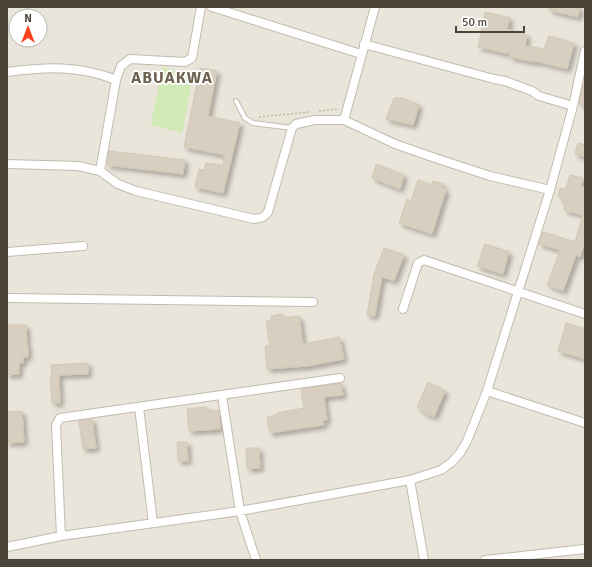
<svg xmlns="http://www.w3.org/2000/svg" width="592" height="567" viewBox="0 0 592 567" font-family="Signika,sans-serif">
<defs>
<filter id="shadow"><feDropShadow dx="3.5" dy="3.5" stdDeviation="2" flood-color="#0004"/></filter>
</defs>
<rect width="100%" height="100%" fill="#f6f3ec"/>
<!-- residential -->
<path fill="#eae5da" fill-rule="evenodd" d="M7,7H585V560H7ZM16,16H40V40H16Z"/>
<!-- green -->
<path fill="#d2eab5" d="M162,67L193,76L182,133L151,125Z"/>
<!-- building -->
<path fill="#d8cfc1" stroke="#d3c7b4" filter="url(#shadow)" d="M549,7H580L578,17L549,10Z
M485,12L510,18L507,29L527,35L525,46L544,49L549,36L574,43L567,69L535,61V62L510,57V54L478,47L482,29H481Z
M200,68L217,71L208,116L240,123L223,193L195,187L199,169L204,170L206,163L223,165L224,155L184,147Z
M583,84H585V106L579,104Z
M394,98H403L419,105L413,125L386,119Z
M578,143L585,145V157L575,154Z
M109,151L185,160L183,174L107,165Z
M376,164L404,175L400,189L372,178Z
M570,175L583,178L581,186L585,187V242L580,257L576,255L563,291L547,285L560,250L539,244L543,232L575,242L583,215L564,210L566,204L562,203L563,198L558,196L560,188L566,189Z
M418,180L431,185L433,181L443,184L442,188L446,190L432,234L399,223L407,199L411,201Z
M485,244L509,252L503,274L477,266Z
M384,248L404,255L394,281L382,277L375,316L367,315L374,274Z
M282,314L283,318L299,316L303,344L339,337L344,359L308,366L267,369L265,346H270L266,321L272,320L271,316Z
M566,323L585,329V359L558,351Z
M7,325H26L27,346H28V357H23V363H19V374L7,375Z
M88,363V374L59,375L60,403H52L50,378L52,377L51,365Z
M428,382L445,391L434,417L425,413L417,407Z
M341,383L343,395L324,397L327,420H323L324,425L270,433L267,417L277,415V413L304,408L301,389Z
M206,407V411L219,410L220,429L189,431L187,409Z
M22,411L24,442L7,443V412Z
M92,419L96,448L83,449L79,421Z
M177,442H187L188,461H178Z
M246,448H259L260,468L247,469Z"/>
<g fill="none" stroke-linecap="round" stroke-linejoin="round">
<!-- lane casing -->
<g stroke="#c2bbae" stroke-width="6">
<path id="lane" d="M236,101L245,118L253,123L292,128"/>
</g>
<!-- street casing -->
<g stroke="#c2bbae" stroke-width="10">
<path id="street" d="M212,7L361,54
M364,44L494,79L505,81L532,91L539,96L573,106
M7,72C46,67 79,65 116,80L121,66L130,59L185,62L192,58L201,7
M344,120L375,7
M7,164L78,166L100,171L118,184L136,191L254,219C261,218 264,218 268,212L292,128L296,124L315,120H344L395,144L438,159L490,176L550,190
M100,171L116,80
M7,252L83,246
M7,298L313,302
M403,309L418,263L424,260L585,314
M487,391L585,423
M222,396L240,511L256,560
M139,407L153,523
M410,480L424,560
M61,536L56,425L60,418L340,378
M7,547L61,536L240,511L410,480L441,470L452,462L460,453L467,441L487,391L550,190L573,106L585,51
M485,560L585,549"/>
</g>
<!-- path -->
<path stroke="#c4b79f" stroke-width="1.5" stroke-dasharray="2 2" stroke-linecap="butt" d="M319,111L339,109
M259,117L309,112"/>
<!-- lane -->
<use href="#lane" stroke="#fff" stroke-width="4"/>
<!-- street -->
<use href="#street" stroke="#fff" stroke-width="8"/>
</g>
<g text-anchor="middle" stroke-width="3.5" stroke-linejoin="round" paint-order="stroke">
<!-- district labels -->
<g font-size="16" font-weight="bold" letter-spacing="1" fill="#6e6250" stroke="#fff">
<text x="172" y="83">ABUAKWA</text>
</g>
</g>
<!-- border -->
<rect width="592" height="567" fill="none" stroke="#4b4439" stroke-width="16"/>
<!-- north arrow -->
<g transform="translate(28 28)"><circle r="19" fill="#ffffff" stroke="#b7b4b0"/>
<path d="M0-3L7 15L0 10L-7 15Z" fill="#fc3f1d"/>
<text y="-6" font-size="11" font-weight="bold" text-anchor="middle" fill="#4b4439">N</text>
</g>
<!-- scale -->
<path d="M456 26v6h68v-6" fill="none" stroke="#4b4439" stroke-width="2"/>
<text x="462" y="26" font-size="12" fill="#4b4439" stroke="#ffffff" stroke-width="3" paint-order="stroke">50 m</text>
</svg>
